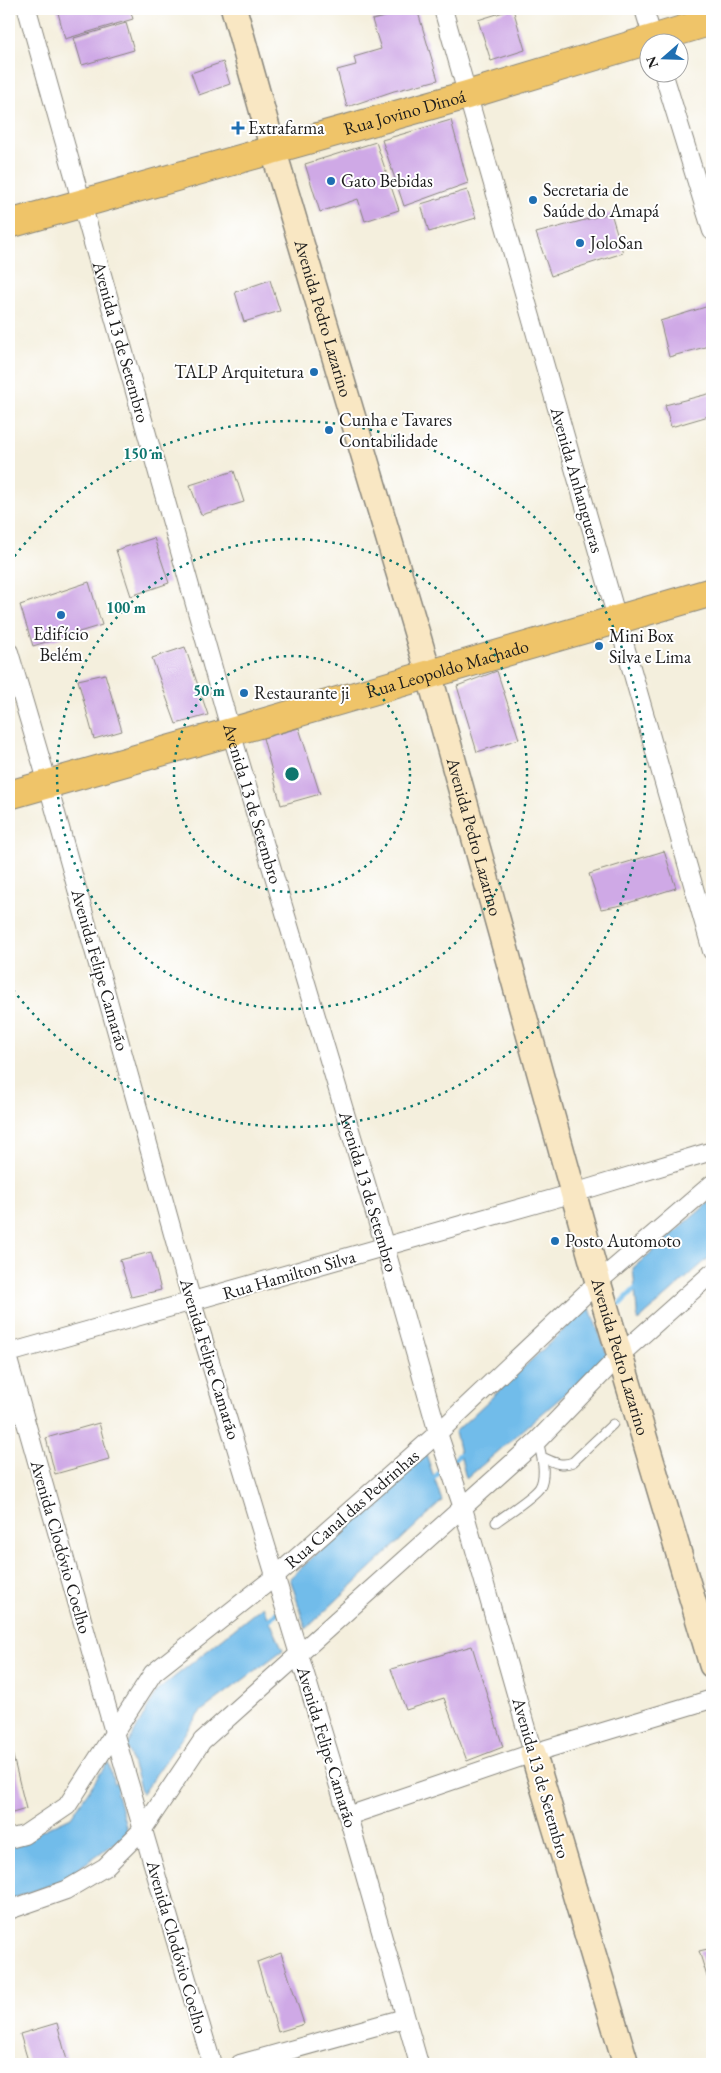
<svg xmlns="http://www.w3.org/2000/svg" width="721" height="2073" viewBox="0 0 721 2073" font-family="'EB Garamond',serif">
<rect width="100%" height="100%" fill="#fff"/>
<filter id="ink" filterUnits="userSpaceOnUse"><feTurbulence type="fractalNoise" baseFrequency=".02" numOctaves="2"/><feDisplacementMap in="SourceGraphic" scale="10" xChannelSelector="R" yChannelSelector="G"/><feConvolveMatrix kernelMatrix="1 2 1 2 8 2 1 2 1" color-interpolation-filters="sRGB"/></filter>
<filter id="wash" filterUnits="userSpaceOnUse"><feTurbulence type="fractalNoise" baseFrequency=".0096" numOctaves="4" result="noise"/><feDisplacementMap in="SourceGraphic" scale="20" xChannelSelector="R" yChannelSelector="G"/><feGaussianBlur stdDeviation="1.12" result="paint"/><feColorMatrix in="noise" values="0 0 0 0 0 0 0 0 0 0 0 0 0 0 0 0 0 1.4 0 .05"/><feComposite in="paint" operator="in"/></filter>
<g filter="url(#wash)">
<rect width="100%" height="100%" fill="#f4efdd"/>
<!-- water -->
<path fill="#71bcea" stroke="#466c83" d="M712,1200V1255L638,1321L633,1268Z
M589,1306L608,1357L466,1479L455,1432Z
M426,1454L442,1501L306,1629L290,1578Z
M263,1606L283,1650L200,1712L142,1794L127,1746L157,1691Z
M108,1762L128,1833L61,1881L9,1900V1846L71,1817Z"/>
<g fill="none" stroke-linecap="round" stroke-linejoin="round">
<!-- stream -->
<path stroke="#71bcea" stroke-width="5" d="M615,1309L639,1285
M430,1481L465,1450
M265,1623L281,1609
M112,1794L122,1779"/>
</g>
<g id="blocks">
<!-- building -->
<path fill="#cfa9e6" d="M57,9H130L133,19L65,39Z
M417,9L438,80L394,91L347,107L337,70L356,65L354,57L381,49L372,20Z
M513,9L525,50L491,61L478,20Z
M126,23L134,50L82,65L74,38Z
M223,62L230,84L199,95L191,73Z
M451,120L468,183L404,206L382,140Z
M376,142L399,210L365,221L358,199L320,212L305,164Z
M467,190L476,218L429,232L421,204Z
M611,213L623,253L551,276L536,233Z
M270,280L280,311L244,322L235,292Z
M712,305V345L669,357L660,321Z
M712,393V415L671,427L665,405Z
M234,471L244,502L201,515L190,485Z
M154,538L169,583L131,596L116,550Z
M89,582L102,625L33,646L20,605Z
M185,647L208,715L176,724L152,658Z
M497,671L519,739L477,752L457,686Z
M105,674L122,731L94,739L78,680Z
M299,728L320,794L281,805L263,738Z
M664,851L676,888L622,905L601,909L589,874Z
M151,1252L161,1290L131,1297L120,1260Z
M99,1423L109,1459L55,1474L46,1438Z
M472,1646L503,1747L467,1761L444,1698L406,1710L391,1669Z
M9,1740L26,1809L9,1814Z
M712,1948V1985L710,1986L699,1951Z
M281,1953L304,2024L278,2032L257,1962Z
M57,2023L68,2064H29L20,2034Z"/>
</g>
</g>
<g filter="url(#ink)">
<use href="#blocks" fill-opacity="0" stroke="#88867c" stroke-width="1"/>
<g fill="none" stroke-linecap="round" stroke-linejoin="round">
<!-- lane casing -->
<g stroke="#88867c" stroke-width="11">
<path id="lane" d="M542,1457C553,1462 561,1467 573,1462L613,1424
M496,1522C505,1515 535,1496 540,1487C547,1473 541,1454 538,1440"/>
</g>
<!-- street casing -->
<g stroke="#88867c" stroke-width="20">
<g id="street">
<path id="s1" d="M27,9L231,732L385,1247L438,1433L463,1508L533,1753"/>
<path d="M443,9L712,951"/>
<path d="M644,9L654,42"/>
<path d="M663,72L712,231"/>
<path d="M9,652L43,767L192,1302L348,1816L419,2064"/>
<path d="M9,1353L574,1193L712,1151"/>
<path d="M9,1363L114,1732L212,2064"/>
<path d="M348,1816L533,1753L712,1699"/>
<path d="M9,1839L24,1835L67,1806L153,1673L276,1576L438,1433L598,1282L712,1184"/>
<path d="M9,1910L66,1890L105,1867L143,1829L202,1741L538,1440L621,1354L712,1273"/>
<path d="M240,2064L405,2018"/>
</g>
</g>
<!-- secondary casing -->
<g stroke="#88867c" stroke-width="28">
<g id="secondary">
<path id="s2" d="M234,9L273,149L429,674L598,1282L712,1665"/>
<path d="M533,1753L626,2064"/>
</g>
</g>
<!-- primary casing -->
<g stroke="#88867c" stroke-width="30">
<g id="primary">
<path id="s3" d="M9,224L467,95L712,21"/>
<path id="s4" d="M9,795L231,732L712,592"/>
</g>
</g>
<!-- lane -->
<use href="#lane" stroke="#fff" stroke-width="9"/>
<!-- street -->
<use href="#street" stroke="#fff" stroke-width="18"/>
<!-- secondary -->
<use href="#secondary" stroke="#f9e7c3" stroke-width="25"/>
<!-- primary -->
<use href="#primary" stroke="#efc469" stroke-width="28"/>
</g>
</g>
<!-- distance rings -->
<g fill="none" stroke="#0f766e" stroke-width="2.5" stroke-dasharray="2.5 5">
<circle cx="292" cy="774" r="118"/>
<circle cx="292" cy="774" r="235"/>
<path d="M10 562A353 353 0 1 1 10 986"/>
</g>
<!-- markers -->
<g fill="#1f6fb2" stroke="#fff" stroke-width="2">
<path d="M235.5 120.5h5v5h5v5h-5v5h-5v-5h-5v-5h5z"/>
<circle cx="331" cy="181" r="5"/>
<circle cx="533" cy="200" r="5"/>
<circle cx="580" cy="243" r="5"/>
<circle cx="314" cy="372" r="5"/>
<circle cx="329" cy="430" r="5"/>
<circle cx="61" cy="615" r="5"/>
<circle cx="599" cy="646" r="5"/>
<circle cx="244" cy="693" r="5"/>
<circle cx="555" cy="1241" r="5"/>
</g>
<g text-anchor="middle" stroke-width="4" stroke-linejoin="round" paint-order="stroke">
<!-- street labels -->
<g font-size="18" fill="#1c1c1c" stroke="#fff">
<text dy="6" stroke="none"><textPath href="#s3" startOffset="411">Rua Jovino Dinoá</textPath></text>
<text dy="6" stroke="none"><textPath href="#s2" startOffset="322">Avenida Pedro Lazarino</textPath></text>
<text dy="6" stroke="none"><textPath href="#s1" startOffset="346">Avenida 13 de Setembro</textPath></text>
<text transform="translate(577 480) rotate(74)" y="6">Avenida Anhangueras</text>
<text dy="6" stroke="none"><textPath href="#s4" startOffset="456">Rua Leopoldo Machado</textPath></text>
<text dy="6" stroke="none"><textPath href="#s1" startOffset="826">Avenida 13 de Setembro</textPath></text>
<text dy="6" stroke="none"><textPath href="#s2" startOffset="862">Avenida Pedro Lazarino</textPath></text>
<text transform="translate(100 970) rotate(74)" y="6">Avenida Felipe Camarão</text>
<text dy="6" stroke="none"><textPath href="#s1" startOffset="1231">Avenida 13 de Setembro</textPath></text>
<text transform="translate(289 1275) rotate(-16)" y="6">Rua Hamilton Silva</text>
<text dy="6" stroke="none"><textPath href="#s2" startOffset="1402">Avenida Pedro Lazarino</textPath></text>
<text transform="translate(210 1359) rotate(73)" y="6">Avenida Felipe Camarão</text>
<text transform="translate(352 1509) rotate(-41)" y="6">Rua Canal das Pedrinhas</text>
<text transform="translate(61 1547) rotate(74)" y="6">Avenida Clodóvio Coelho</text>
<text transform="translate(327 1747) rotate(73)" y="6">Avenida Felipe Camarão</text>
<text transform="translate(541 1778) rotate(74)" y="6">Avenida 13 de Setembro</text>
<text transform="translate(177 1947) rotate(74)" y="6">Avenida Clodóvio Coelho</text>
</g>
<!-- poi labels -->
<g font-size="18" fill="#1c1c1c" stroke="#fff" text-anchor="start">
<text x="248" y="134">Extrafarma</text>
<text x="341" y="187">Gato Bebidas</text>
<text x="543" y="196">Secretaria de<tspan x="543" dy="21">Saúde do Amapá</tspan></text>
<text x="590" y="249">JoloSan</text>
<text x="304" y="378" text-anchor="end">TALP Arquitetura</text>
<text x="339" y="426">Cunha e Tavares<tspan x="339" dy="21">Contabilidade</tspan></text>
<text x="61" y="640" text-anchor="middle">Edifício<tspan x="61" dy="21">Belém</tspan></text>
<text x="609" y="642">Mini Box<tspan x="609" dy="21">Silva e Lima</tspan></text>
<text x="254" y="699">Restaurante ji</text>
<text x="565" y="1247">Posto Automoto</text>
</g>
</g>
<circle cx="292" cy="774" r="8" fill="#0f766e" stroke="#fff" stroke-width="2.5"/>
<g font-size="15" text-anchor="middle" font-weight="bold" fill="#0f766e" stroke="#fff" stroke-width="4" stroke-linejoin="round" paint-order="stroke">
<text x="143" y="459">150 m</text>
<text x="126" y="613">100 m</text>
<text x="209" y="696">50 m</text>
</g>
<!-- margin -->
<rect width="721" height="2073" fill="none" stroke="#fff" stroke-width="30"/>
<!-- north arrow -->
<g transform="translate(664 58) rotate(250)"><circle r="24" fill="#ffffff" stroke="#a4a4a4"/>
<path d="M0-4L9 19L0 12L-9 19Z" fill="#1f6fb2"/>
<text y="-8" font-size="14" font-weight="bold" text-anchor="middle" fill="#1c1c1c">N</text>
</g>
</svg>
